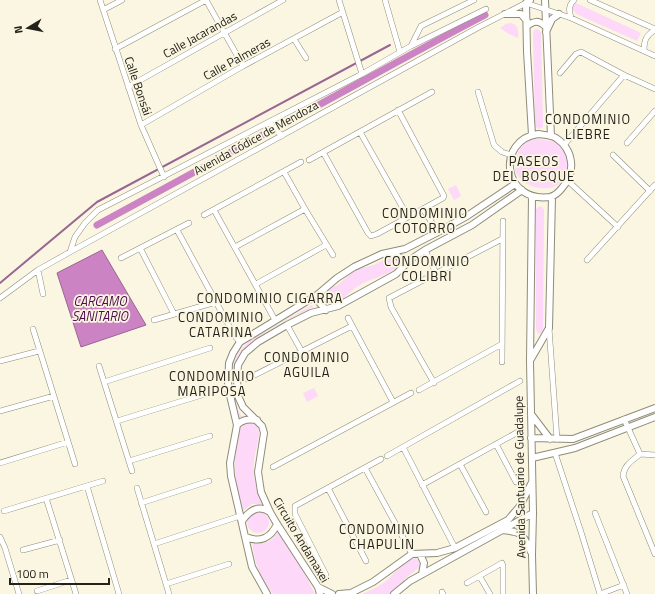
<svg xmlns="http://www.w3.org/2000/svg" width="655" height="594" viewBox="0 0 655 594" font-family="'Titillium Web',sans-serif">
<rect width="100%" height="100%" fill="#faf6e1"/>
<!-- green -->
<path fill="#fdd8f8" d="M576,3L641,33L637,41L576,14L573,10L572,6Z
M510,23C518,24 519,30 518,38L509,34L500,28L506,24Z
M537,29L540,31L541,33L543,123V127L539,129L536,127L535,123L533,35L534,30Z
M534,139C541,139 551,140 558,143C570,150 570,176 559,184C552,189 544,189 535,187C527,185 521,181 516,173C515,171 515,167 516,164C516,152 522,142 534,139Z
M456,185L461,196L454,200L448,189Z
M540,206L542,207L544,210L543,329L542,332L539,334L537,332L536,329V209Z
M389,257L394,258L398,262L397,268C385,276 372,278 360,285C346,293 342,304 325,306L321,302L320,296L329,288L338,285L354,270L374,265Z
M312,305L313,307C279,325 227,342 234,391C235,400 237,410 242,417L239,419L230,383L232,364L240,351L250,340Z
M314,388L318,396L307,402L303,393Z
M252,422L257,425C262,436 255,449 254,461C253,476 256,491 262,504H252L243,511C236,484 232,470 237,442C239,431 240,424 252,422Z
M247 522a11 11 0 1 1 22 0a11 11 0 1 1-22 0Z
M278,531L292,549L315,594H273C259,575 255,565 252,542C264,544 272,543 278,531Z
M415,558C419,560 420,562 420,567L407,577L395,591L391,594H362C371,590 379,587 387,580C396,572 403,562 415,558Z"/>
<!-- water -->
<path fill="#cc83c4" stroke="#996691" d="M102,250L146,325L81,347L57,273Z"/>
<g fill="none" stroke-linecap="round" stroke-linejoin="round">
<!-- stream -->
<path stroke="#996691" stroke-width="2" d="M0,283L97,202L390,45"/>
<!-- canal -->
<path stroke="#cc83c4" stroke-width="7" d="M280,126C349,89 416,51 485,15
M97,225L270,131"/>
<!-- minor casing -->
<g stroke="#8f8c79" stroke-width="6">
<path id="minor" d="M100,0L141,125L164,177
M206,0L243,66
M339,0L362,74
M385,0L400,52
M590,0L655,29
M103,10L122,0
M571,18C569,10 568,6 574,0
M294,39L306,58
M411,46L486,9
M115,49L206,0
M644,51C644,40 646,35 655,30
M560,73L576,54L581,52L624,75L655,89
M128,87L283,0
M478,92L494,145L502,152L511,155
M269,123L282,136
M141,125L243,66L343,12
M360,132L408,217
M627,143L655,111
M564,145L624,75
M323,152L368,233L371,236L377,234L443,198L444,196L398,110
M613,155L650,191
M309,160L432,92
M284,172L305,209L333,255
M568,181L618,227
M423,209L438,232
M214,210L275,320
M204,215L301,162
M177,230L216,302L234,335L240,342
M235,247L305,209
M140,248L174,314
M425,250L436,273
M70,252L75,237L85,223L98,210L362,74L411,46L421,26L474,0
M121,258L189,223
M587,260L655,185
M38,270L43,294
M256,284L326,245
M0,298L38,270L70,252L479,27L526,3L571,18L655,56
M348,318L393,402
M154,320L216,302
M287,325L302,352
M549,328L557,439
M33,329L75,464
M0,361L39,351
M502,362L503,221
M99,366L132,471
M247,379L352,326
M104,382L210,348
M434,383L391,307L389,298L502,239
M419,390L502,344
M0,411L54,396
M624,419L640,454
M117,421L228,387
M496,444L516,482
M403,447L455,548
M555,453L581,532L600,594
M655,455L640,454C632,461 624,465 623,476L655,554
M387,456L520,381
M129,461L210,436
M0,463L68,442
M460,464L486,512
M273,467L411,393
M365,468L412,554
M422,485L518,432
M87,486L119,594
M137,488L169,594
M328,488L366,561
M46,498L76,594
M141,503L209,481
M4,511L103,481
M595,513L627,594
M0,537L5,548L19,594
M154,544L240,516
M23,550L60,540
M326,575L295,514V506L381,459
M480,577L490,594
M467,583L502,563L503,566V594
M166,584L229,564
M37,591L71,580
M442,592L443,594
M600,594L624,585"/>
</g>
<!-- tertiary casing -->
<g stroke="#8f8c79" stroke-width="8">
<path id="tertiary" d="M530,0L526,3L527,51L532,135
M545,0L551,136
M505,14H521L527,21
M527,26C534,21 538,20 545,26
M546,32L552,19L559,14
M538,134C544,135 551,135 556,138C574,150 576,173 562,188C559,192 554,196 550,197C502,203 496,140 538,134Z
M532,196L530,361L533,513L532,555L533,594
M392,252L400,258L404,266
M317,295L318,301L326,310
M531,359L549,328L552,197
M531,414L550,439
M237,425C243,419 249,419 257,420
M531,438L573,439L655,408
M532,458L575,448L655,417
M242,521C249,511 258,504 270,512
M502,530C523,532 523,534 531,552
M246,537C260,543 271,538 277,524
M420,554L424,563L422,574
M318,587L332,594
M267,594L252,567L231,476L230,463L237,425L228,387L229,363L233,353L240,342L317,295L337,278L354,267L382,254L405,249L438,232L467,216L515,184
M320,594L318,587L277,524L270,512L261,492L258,472L264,433L262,426L243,407L238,396L237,379L238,365L245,353L258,342L287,325L311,313L338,306L396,274L411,259L425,250L472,225L522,190
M339,594L351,593L373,582L412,554L437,553L455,548L508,520L520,506L532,482
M394,594L410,581L533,513"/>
</g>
<!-- minor -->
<use href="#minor" stroke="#fff" stroke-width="5"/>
<!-- tertiary -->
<use href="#tertiary" stroke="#fff" stroke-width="6"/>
</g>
<g text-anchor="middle" stroke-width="3.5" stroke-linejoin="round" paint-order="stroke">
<!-- street labels -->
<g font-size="12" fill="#23211a" stroke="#faf6e1">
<text transform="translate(200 35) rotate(-29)" y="4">Calle Jacarandas</text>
<text transform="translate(237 59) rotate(-29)" y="4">Calle Palmeras</text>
<text transform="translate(138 86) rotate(71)" y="4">Calle Bonsái</text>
<text transform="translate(256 138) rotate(-29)" y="4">Avenida Códice de Mendoza</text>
<text transform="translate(520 477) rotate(-91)" y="4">Avenida Santuario de Guadalupe</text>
<text transform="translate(301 540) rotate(59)" y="4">Circuito Andamaxei</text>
</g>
<!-- neighbourhood labels -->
<g font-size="13" letter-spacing="1" fill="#23211a" stroke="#faf6e1">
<text x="588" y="124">CONDOMINIO<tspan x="588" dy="15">LIEBRE</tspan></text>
<text x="534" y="166">PASEOS<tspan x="534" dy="15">DEL BOSQUE</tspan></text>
<text x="425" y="218">CONDOMINIO<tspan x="425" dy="15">COTORRO</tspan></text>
<text x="427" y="266">CONDOMINIO<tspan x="427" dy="15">COLIBRI</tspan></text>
<text x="270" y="303">CONDOMINIO CIGARRA</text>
<text x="221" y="322">CONDOMINIO<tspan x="221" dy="15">CATARINA</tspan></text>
<text x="307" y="362">CONDOMINIO<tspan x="307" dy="15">AGUILA</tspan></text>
<text x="212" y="381">CONDOMINIO<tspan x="212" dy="15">MARIPOSA</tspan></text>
<text x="382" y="534">CONDOMINIO<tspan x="382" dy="15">CHAPULIN</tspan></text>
</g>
<!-- water labels -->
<g font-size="13" font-style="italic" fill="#4d0a4a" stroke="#faf6e1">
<text x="100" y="306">CARCAMO<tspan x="100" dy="15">SANITARIO</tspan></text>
</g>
</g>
<!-- north arrow -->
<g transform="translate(28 28) rotate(260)" stroke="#faf6e1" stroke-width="3" paint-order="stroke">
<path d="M0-3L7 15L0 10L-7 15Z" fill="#23211a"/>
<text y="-6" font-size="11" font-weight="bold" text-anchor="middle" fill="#23211a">N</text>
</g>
<!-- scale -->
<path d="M10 578v6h99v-6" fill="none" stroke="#23211a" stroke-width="2"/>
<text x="16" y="578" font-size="12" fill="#23211a" stroke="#faf6e1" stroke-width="3" paint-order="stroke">100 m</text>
</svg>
